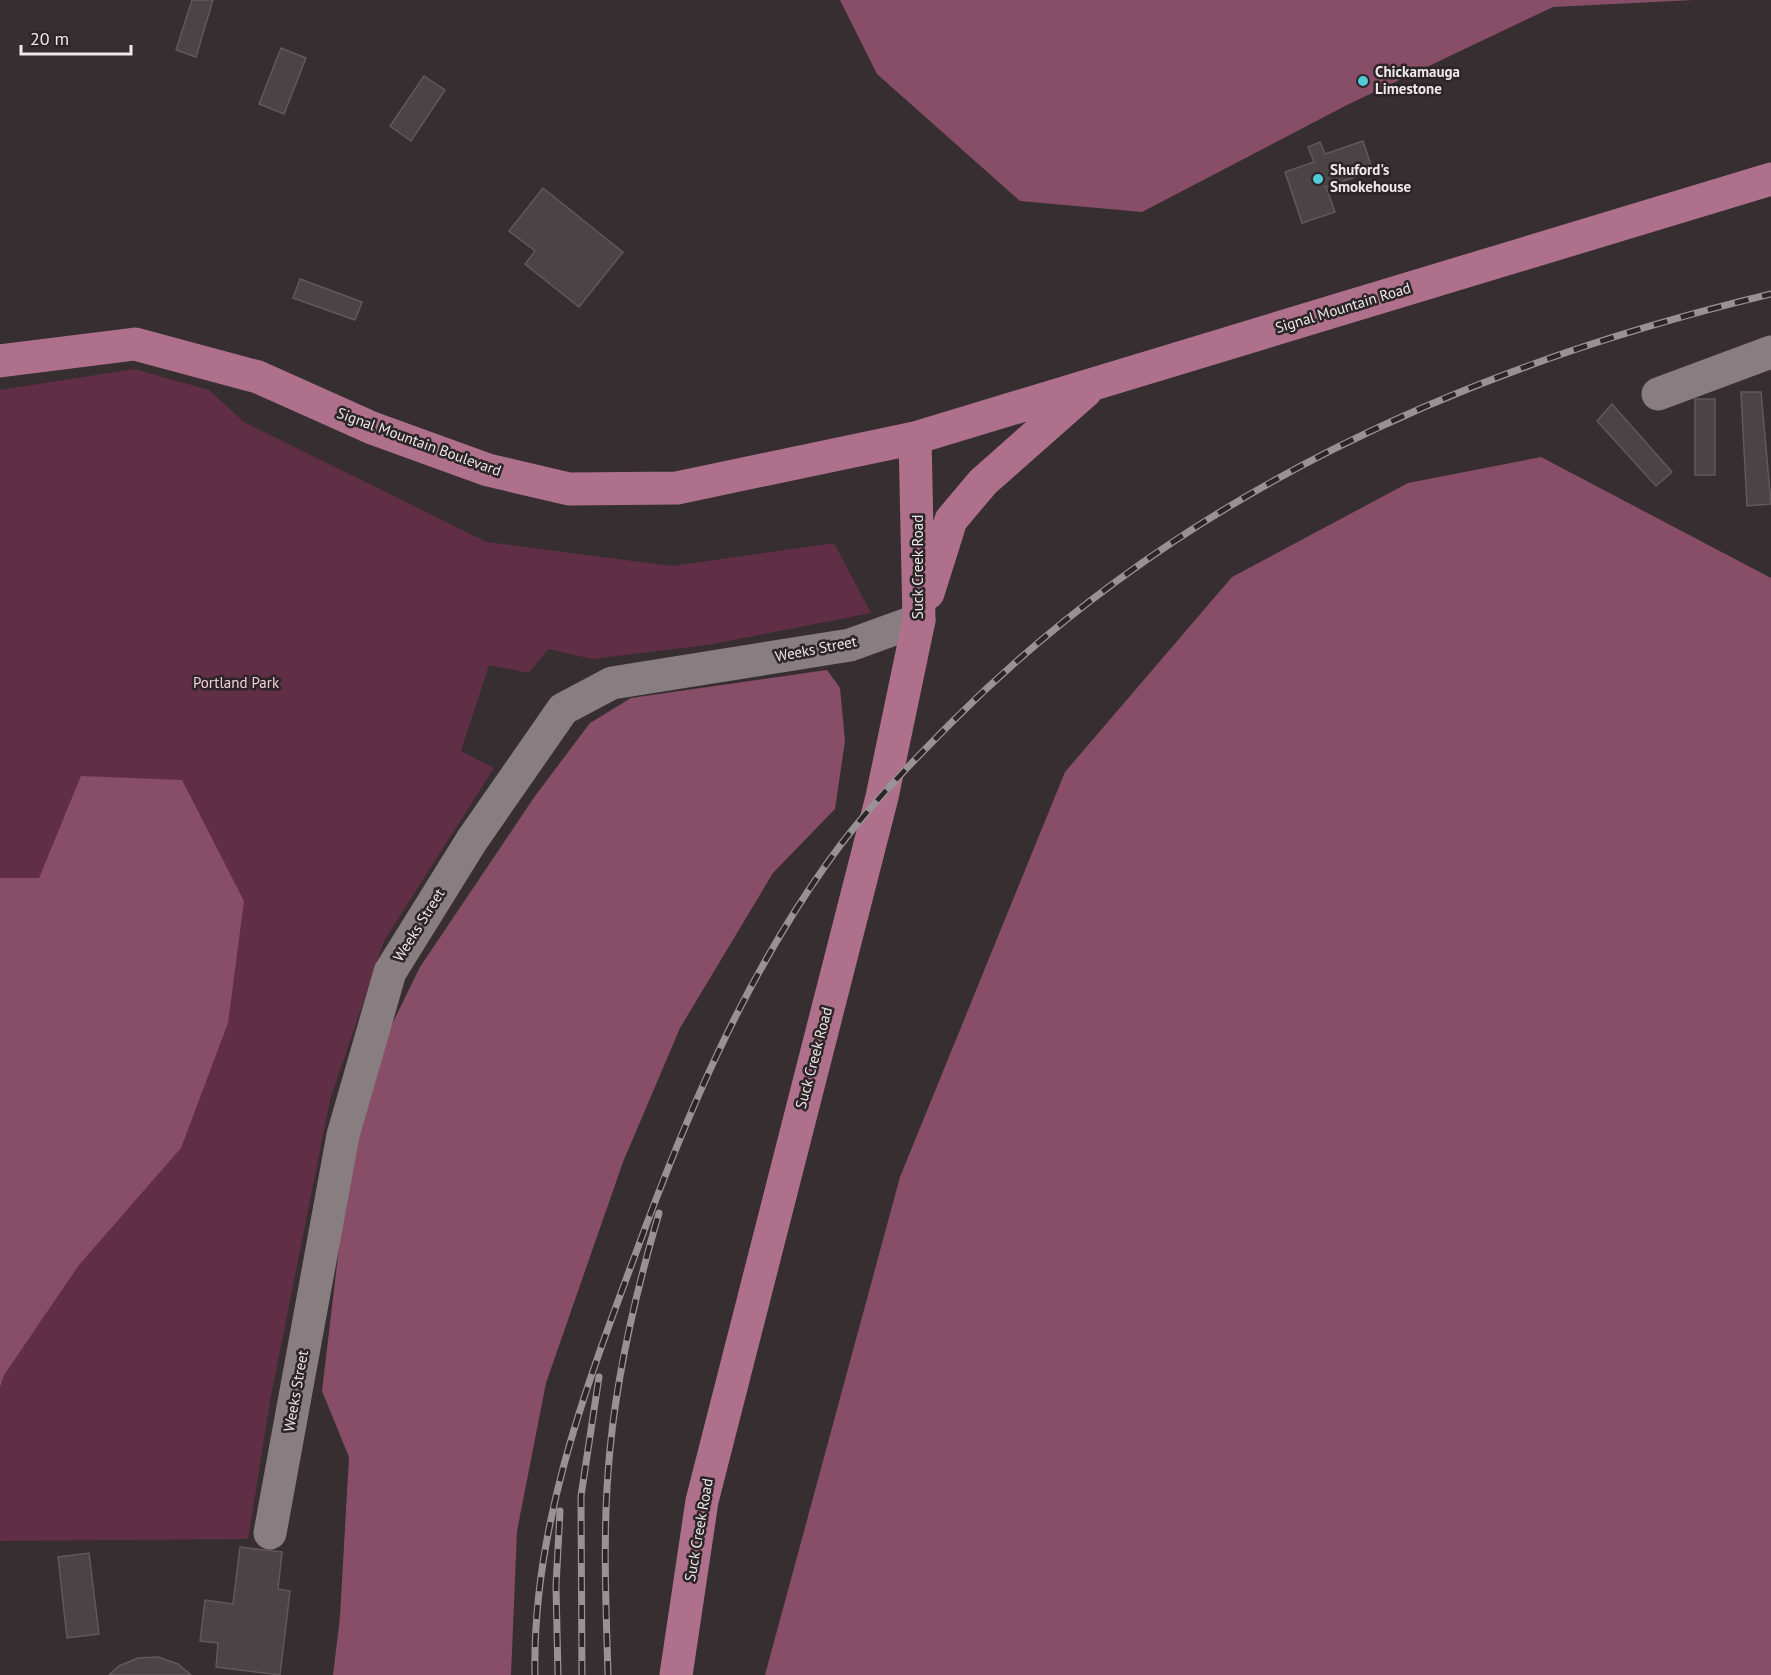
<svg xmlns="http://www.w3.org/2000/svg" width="1771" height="1675" viewBox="0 0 1771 1675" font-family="'PT Sans',sans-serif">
<rect width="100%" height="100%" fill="#362e31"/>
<!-- green -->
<path fill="#602f45" d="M134,369L209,390L244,422L487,542L672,566L834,543L871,613L708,645L592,659L548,649L529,673L489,665L461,751L494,768L384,941L330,1100L271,1396L248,1539L0,1541V390Z"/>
<!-- forest -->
<path fill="#894e67" d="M840,0H1694L1553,7L1347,105L1142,212L1020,201L877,74Z
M1541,457L1771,578V1675H765L900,1177L1065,772L1232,577L1408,483Z
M827,670L840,688L845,741L835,809L773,873L680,1028L623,1162L546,1383L517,1531L511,1675H333L340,1617L349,1457L322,1391L348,1172L370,1069L420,967L535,796L590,723L631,698Z
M81,776L182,780L244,901L228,1023L181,1148L79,1265L4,1375L0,1387V878H39Z"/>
<!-- building -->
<path fill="#4b4346" stroke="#61585b" stroke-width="1.5" d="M192,0H213L196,57L176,50Z
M281,48L306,58L284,114L259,104Z
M424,76L445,90L411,141L390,126Z
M1363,141L1373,171L1326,187L1335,212L1302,223L1285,172L1314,162L1308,147L1320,142L1325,154Z
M543,188L623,252L579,307L525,264L535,251L509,231Z
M300,279L362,302L355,320L293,298Z
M1741,392H1761L1771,504L1747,506Z
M1695,399H1715V475H1695Z
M1612,404L1672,472L1656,486L1597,421Z
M240,1547L282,1552L278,1589L290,1591L280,1675L216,1667L218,1643L200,1641L205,1600L233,1604Z
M89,1553L99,1634L67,1638L58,1557Z
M158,1657L178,1664L191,1675H109L119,1666L138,1658Z"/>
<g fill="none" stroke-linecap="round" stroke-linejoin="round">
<!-- minor -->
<path stroke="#887e81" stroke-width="33" d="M1658,394L1771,352
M270,1533L343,1135L390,972L472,840L563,709L612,683L850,645L919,620"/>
<!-- major -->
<path stroke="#af708b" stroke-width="33" d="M0,361L135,344L258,377L372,428L488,470L569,489L677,488L915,438L1771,179
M928,593L951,520L983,482L1086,391
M676,1675L702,1501L882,797L919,620L915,438"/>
<!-- rail casing -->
<g stroke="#999295" stroke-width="7">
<path id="rail" d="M535,1675C532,1530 584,1392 634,1258C684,1121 742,982 828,862C864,811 910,764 954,720C1181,494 1464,367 1771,294
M558,1675L556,1586L560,1511
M582,1675L581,1496L599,1377
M608,1675C606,1608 603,1540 608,1473C614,1385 634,1298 659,1213"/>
</g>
<!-- rail -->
<use href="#rail" stroke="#2c2427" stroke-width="4.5" stroke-dasharray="14" stroke-linecap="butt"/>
</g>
<!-- markers -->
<g fill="#52cbd7" stroke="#2c2427" stroke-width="2">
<circle cx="1363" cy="81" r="6"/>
<circle cx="1318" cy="179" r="6"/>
</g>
<g text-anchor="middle" stroke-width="5" stroke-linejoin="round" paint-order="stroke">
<!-- poi labels -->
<g font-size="15" font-weight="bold" fill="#ede8ea" stroke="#2c2427" text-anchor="start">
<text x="1375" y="77">Chickamauga<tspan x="1375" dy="17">Limestone</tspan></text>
<text x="1330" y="175">Shuford's<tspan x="1330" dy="17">Smokehouse</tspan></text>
</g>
<!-- street labels -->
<g font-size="15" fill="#ede8ea" stroke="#2c2427">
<text transform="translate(1343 308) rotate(-17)" y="5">Signal Mountain Road</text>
<text transform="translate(419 442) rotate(20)" y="5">Signal Mountain Boulevard</text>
<text transform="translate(918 567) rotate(-90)" y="5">Suck Creek Road</text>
<text transform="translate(816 649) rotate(-11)" y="5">Weeks Street</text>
<text transform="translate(419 925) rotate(-58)" y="5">Weeks Street</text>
<text transform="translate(814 1058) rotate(-75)" y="5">Suck Creek Road</text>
<text transform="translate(296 1391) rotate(-80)" y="5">Weeks Street</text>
<text transform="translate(699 1530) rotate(-80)" y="5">Suck Creek Road</text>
</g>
<!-- park labels -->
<g font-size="15" fill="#f5cfdd" stroke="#2c2427">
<text x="236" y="688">Portland Park</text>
</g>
</g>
<!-- scale -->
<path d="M21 45v9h110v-9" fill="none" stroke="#ede8ea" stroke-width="3"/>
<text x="30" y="45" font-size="18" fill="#ede8ea" stroke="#2c2427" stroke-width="4.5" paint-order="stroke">20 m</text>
</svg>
